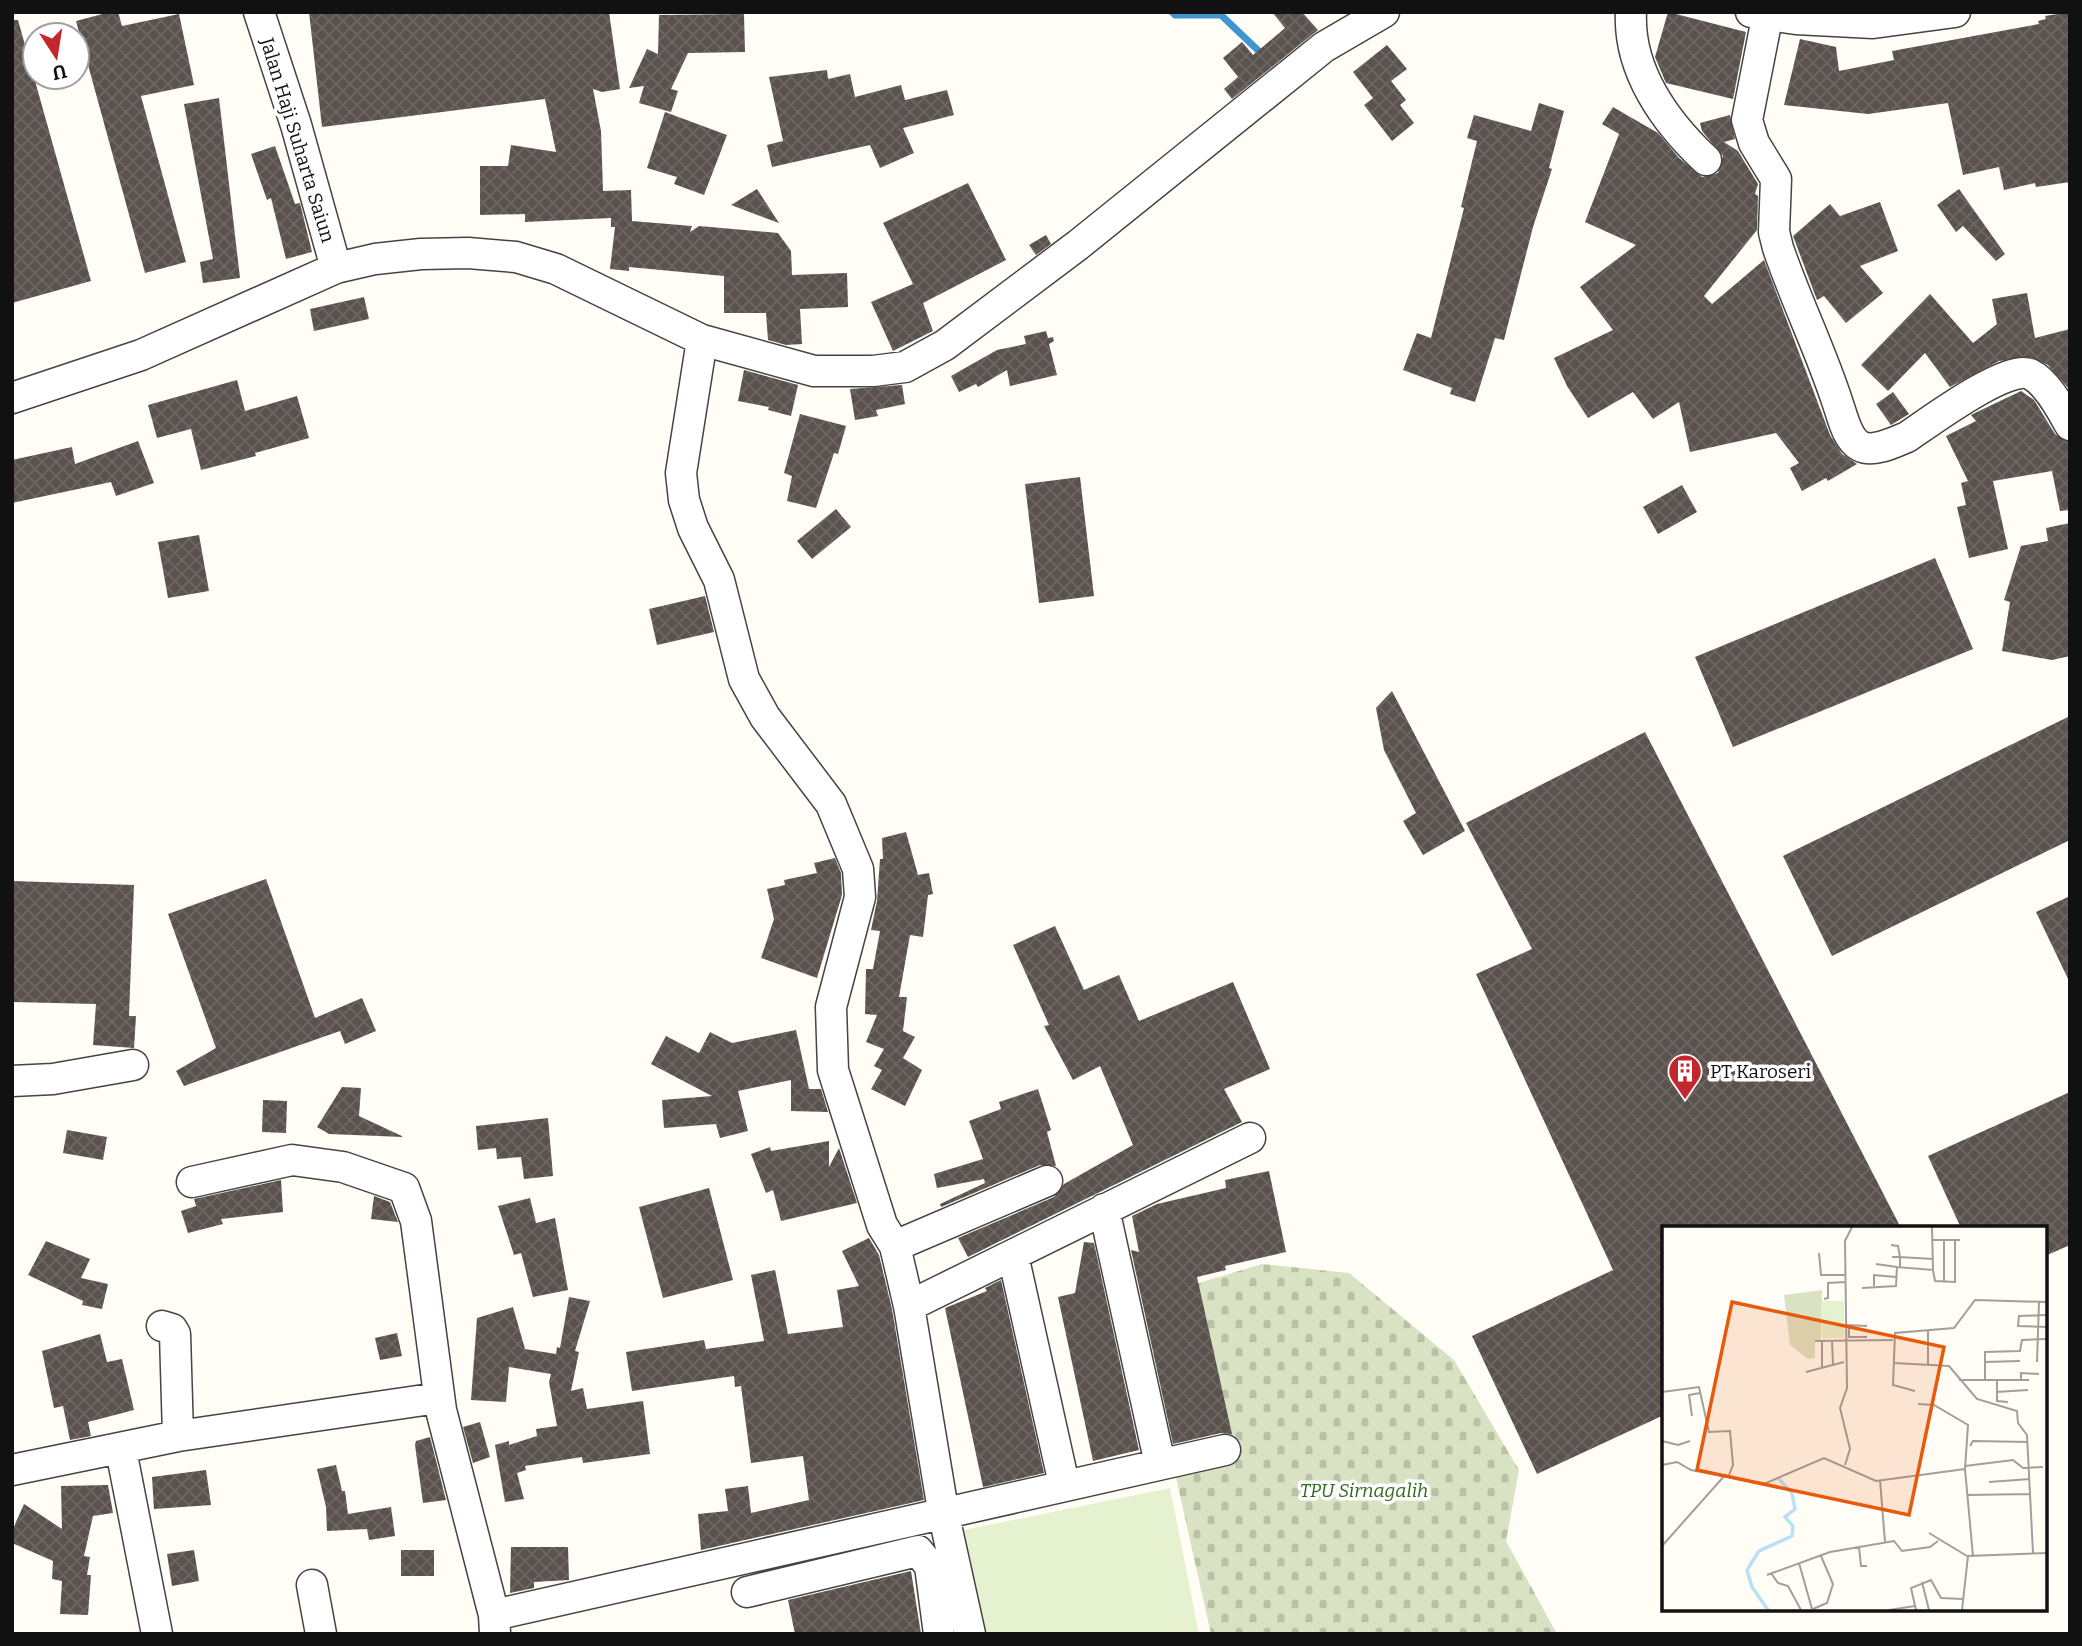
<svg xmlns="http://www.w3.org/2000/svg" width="2082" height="1646" viewBox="0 0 2082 1646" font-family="Bitter,serif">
<defs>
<pattern id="cemetery-stones" width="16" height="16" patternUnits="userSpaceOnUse" patternTransform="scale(1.75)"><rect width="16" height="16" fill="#d9e3c4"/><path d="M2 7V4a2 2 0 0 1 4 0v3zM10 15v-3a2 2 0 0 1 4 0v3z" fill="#b9c2a7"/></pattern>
<pattern id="building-cross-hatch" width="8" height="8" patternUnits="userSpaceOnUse" patternTransform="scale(1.75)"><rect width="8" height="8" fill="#5a524d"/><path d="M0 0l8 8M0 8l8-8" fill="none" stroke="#6d6662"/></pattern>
</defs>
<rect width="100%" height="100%" fill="#fffdf5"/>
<!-- cemetery -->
<path fill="url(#cemetery-stones)" d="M1262,1264L1349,1273L1454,1360L1519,1470L1506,1541L1557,1634H1211L1173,1464L1225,1453L1192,1285Z"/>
<!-- pitch -->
<path fill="#e6f2cf" d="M1170,1488L1199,1634H980L959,1531Z"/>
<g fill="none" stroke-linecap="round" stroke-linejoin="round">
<!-- stream -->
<path stroke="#3f96cf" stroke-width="7" d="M1172,12L1175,15H1221L1263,55"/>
</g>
<!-- building -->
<path fill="url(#building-cross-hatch)" d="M110,12H118L122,26L179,14L194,85L141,96L186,262L145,273L76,21Z
M309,12H609L620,89L602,92L593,89L601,131L603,191L631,190L632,221L692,226L690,232L699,226L778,233L791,251L792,275L847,273L848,307L800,309L802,344L786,345L768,340L766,313H724V276L629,267V271L610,269L615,227H611V218L525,222V214L480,215V166H508L511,145L556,152L545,99L322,127Z
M1272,12H1302L1318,30L1232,99L1224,89L1238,77L1223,58L1242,42L1253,55L1285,28Z
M1668,12L1746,32L1733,99L1666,83L1655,57Z
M2070,12V182L2036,187L2035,183L2004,190L1999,167L1963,175L1948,103L1868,114L1784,105L1800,39L1836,47L1839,71L1894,60L1892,51L2039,24L2038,21L2046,19L2045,16Z
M744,14L745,52L688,53L671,89L678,91L671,112L639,103L644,86L629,88L647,49L658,54L659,15Z
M12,20H18L91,281L12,303Z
M1387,45L1407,69L1391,81L1406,100L1400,105L1414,123L1392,141L1364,105L1373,98L1353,72Z
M827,70L828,79L850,74L855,97L901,85L905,100L947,90L954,115L903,128L914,153L880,168L870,145L772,167L767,145L783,141L769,77Z
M219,98L240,278L203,283L200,262L213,259L184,104Z
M1539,103L1564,111L1549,168L1552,169L1533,227L1504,340L1495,338L1475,402L1450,394L1452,388L1403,370L1417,333L1431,338L1464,208L1461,207L1477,141L1467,138L1474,115L1531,131Z
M1613,107L1658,133L1679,158L1702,177L1718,173L1723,156L1702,131L1700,123L1730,115L1735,139L1724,142L1738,151L1758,184L1755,194L1758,196L1757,230L1704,296L1712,304L1764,260L1830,435L1842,454L1857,464L1828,481L1826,478L1802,491L1790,468L1799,463L1776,433L1690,452L1679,402L1653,419L1633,392L1588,418L1567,386L1554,358L1613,330L1580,287L1636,245L1585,222L1619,134L1602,124Z
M665,112L727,135L704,195L674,184L677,177L647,168Z
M275,146L295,204L300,203L312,252L286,259L271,198L267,200L251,154Z
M968,183L1006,260L923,303L933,331L893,351L871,302L913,284L883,223Z
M757,189L779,223L731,205Z
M1959,189L2005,254L1996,261L1963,226L1956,232L1937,205Z
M1880,202L1898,251L1860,266L1883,293L1846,323L1824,296L1817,300L1793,236L1830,204L1840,216Z
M1046,235L1051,244L1036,255L1029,245Z
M2027,293L2035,338L2070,329V390L2048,365L2031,357L1999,361L1950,387L1925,353L1888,391L1861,365L1930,294L1973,343L1997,324L1992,299Z
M364,297L369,319L314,331L310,309Z
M1046,331L1048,338L1053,337L1054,341L1049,344L1057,375L1010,386L1007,370L978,387L976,384L959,392L951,376L997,350L1026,344L1024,336Z
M744,370L798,385L791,416L768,410L769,407L738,401Z
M237,380L245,411L297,396L309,438L255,453L256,456L201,470L191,429L157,438L148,405Z
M902,385L905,404L876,410L878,416L855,420L850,389Z
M2021,391L2034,400L2055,434L2070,442V510L2060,511L2052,471L1993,481L2008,549L1969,558L1957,507L1966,505L1961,483L1968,481L1946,436L1976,421L1971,415L1977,412Z
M1893,392L1909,414L1891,425L1876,404Z
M800,414L846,426L838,454L834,453L816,508L787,501L792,476L784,473Z
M138,441L154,483L116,496L111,482L12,503V460L72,447L75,464Z
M1080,477L1094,596L1039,603L1025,484Z
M1682,485L1697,512L1658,534L1643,507Z
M836,509L851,527L812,559L797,541Z
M2070,523V656L2052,660L2002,651L2010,602L2004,600L2021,546L2048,541L2046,528Z
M199,535L209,591L168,598L158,542Z
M1935,558L1973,649L1733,747L1695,657Z
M705,596L714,632L657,645L649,609Z
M1392,691L1465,831L1423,855L1403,821L1416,813L1384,750L1376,708Z
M2070,716V840L1832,956L1783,856Z
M1645,732L1901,1228H1664V1415L1537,1474L1472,1336L1613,1270L1476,974L1532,949L1466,823Z
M906,832L918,875L929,873L933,894L928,895L923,937L910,935L899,997H907L903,1031L915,1037L903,1058L922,1070L905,1106L871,1089L882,1070L874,1066L884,1049L866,1042L877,1015L865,1014L866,969H873L880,931L871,930L877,901L880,859H883L882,838Z
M835,858L841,873L842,895L817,978L761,958L774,919L767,889L785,885L784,880L817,873L814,863Z
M266,879L315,1018L362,998L376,1031L345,1044L340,1031L184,1086L176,1071L216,1048L168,914Z
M12,881L134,885L129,1016H136L134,1048L93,1045L96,1004L12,1002Z
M2070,896V983L2036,912Z
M1055,926L1084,990L1119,975L1139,1021L1233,982L1270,1069L1224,1089L1242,1122L968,1257L958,1238L1054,1197L1064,1184L1133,1145L1100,1066L1073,1080L1044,1026L1049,1025L1013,945Z
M796,1030L809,1089H821L828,1112L791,1111V1080L738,1091L748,1131L720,1138L716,1124L664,1128L662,1100L712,1096L651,1064L666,1036L699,1053L710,1032L732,1043Z
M342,1087L361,1088L359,1116L404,1137L329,1134L317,1127Z
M1038,1089L1051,1130L1047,1132L1056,1166L1040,1165L941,1207L940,1204L985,1183L984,1179L937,1188L934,1174L983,1159L969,1121L1001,1109L999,1102Z
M2070,1092V1245L2045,1256V1228H1961L1928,1156Z
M263,1100L287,1101L286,1133L262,1132Z
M548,1118L553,1176L524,1179L521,1157L497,1159L496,1148L478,1150L476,1126Z
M67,1130L107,1137L103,1160L63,1153Z
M829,1141V1167L839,1148L857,1203L781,1221L773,1190L766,1193L751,1154L770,1147L771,1151Z
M1269,1171L1286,1252L1225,1266L1226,1270L1197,1277L1232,1434L1221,1433L1173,1444L1131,1250L1139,1252L1132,1216L1157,1204L1226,1188L1225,1180Z
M281,1180L283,1212L221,1219L223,1224L188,1233L181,1211L196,1206L194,1199Z
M709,1188L733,1280L663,1298L639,1207Z
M374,1196L390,1202L398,1222L371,1219Z
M530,1198L536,1223L555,1218L568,1290L533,1297L521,1253L514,1255L498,1206Z
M869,1238L879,1255L892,1309L924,1500L701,1550L698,1514L728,1511L725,1489L748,1486L751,1513L809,1500L803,1456L751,1463L741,1386L735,1387L734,1376L632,1391L626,1352L704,1340L706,1349L764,1341L751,1275L775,1270L788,1334L843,1327L837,1290L859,1286L842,1251Z
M46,1241L90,1259L81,1278L108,1284L102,1309L82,1305L83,1301L28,1275Z
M1084,1242L1094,1243L1139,1450L1093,1461L1058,1297L1075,1293Z
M1001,1280L1044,1473L983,1487L945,1308L987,1291L985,1288Z
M569,1297L590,1301L575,1351L579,1352L571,1391L583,1388L587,1409L643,1401L650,1454L583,1463L582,1457L525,1466L526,1470L517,1473L524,1499L505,1502L495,1445L509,1441V1445L537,1436L536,1429L557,1426L549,1382L551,1374L509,1367L506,1402L471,1400L477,1318L513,1307L525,1349L556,1354L557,1347L560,1348Z
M397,1333L402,1356L380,1360L375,1338Z
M100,1334L107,1362L122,1359L134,1410L88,1422L91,1436L70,1440L63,1406L54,1408L42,1351Z
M480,1422L490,1457L473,1463L463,1427Z
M430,1437L446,1500L423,1503L415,1445L416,1441Z
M336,1465L342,1491H345L348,1514L391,1507L395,1536L369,1540L367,1529L327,1531L326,1507L317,1469Z
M206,1470L211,1505L154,1509L152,1477Z
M108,1485L113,1513L93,1516L84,1556L90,1557L87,1575H91L88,1615L60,1614L62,1581L52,1579L53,1561L12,1543V1531L24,1504L62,1529L61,1486Z
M511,1547H568L569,1580L534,1582V1588L510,1593Z
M194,1550L199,1581L172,1586L167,1554Z
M401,1550H434V1576H401Z
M911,1571L921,1634H795L788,1600Z"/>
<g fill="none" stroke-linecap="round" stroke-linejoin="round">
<!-- minor casing -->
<g stroke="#444" stroke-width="33">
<path id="minor" d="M259,12L296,125L336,268
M1631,12C1628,70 1665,122 1706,160
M1751,12L1796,19L1873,23L1955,12
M1768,13L1747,120L1754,143L1776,179L1774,232L1778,248C1796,301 1821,351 1838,404C1843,418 1847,439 1860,446C1873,453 1895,442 1907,437C1928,423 2007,364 2030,374C2047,382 2061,409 2070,425
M702,340L681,473L684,500L693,528L719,580L744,679L765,717L831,804L858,869L860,897L831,1007L833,1070L882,1225L895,1246L909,1306L944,1516L970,1634
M12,398L141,355L336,268L375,259L421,254L468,253L516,257L556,269L702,340L814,371H873L905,367L945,345L1078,245L1324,47L1384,12
M12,1081L53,1079L133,1065
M192,1182L292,1160L343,1167L404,1188L416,1221L441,1410L494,1615L495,1633
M1104,1209L1160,1464
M895,1246L1047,1181
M1013,1255L1064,1484
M909,1306L1250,1138
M162,1326L172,1329L175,1334L178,1436
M121,1450L157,1634
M12,1470L178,1436L438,1398
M312,1585L321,1634
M747,1592L918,1551L930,1566L939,1634
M494,1615L1225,1450"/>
</g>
<!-- minor -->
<use href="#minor" stroke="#fff" stroke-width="30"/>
</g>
<!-- icons -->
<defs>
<g id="building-pin" transform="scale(1.75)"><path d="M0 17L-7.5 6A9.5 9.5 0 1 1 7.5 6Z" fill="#c4262e" stroke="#fff"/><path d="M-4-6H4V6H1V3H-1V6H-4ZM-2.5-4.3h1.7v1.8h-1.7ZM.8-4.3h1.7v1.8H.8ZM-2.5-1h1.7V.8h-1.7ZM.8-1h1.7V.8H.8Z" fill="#fff"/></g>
</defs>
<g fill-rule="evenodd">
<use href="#building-pin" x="1685" y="1071"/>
</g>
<g text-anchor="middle" stroke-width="7" stroke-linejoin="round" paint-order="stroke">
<!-- street labels -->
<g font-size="19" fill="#111" stroke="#fff">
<text transform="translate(298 140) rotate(73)" y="7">Jalan Haji Suharta Saiun</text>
</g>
<!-- poi labels -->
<g font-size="19" fill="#111" stroke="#fff" text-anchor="start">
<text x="1710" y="1078">PT Karoseri</text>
</g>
<!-- park labels -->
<g font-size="19" font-style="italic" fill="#2f6b1f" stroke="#fff">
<text x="1364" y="1497">TPU Sirnagalih</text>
</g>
</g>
<!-- overview -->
<g transform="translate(1662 1226)">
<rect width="385" height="385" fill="#fffdf5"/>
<path d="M160,64L159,115H153V132L146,133L128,119L122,69Z" fill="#d9e3c4"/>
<path d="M160,75H182V112H160Z" fill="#e6f2cf"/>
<path fill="none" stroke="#b9e0f7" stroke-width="3.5" d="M106,384L90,361L85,344L97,325L130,310L131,300L123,291L133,283L130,267L117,253"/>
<path fill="none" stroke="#a09f9a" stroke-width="2" d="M282,13V56M271,14H298M229,19L236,20L238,31H230M157,27L159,49H183M214,38L235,41M238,41V31L271,33M271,44L273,55L293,56V14M212,60V49L234,51M200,62L234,60L235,41L271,44L270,1M162,73L166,72V57L183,56M385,89L357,90L356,100L385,101M184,99L205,100M187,99V111H205M153,115L231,114M160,115V142M170,115L171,139M323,136L358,135M375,136L377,76M232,137L287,140L315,173L355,185L356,197L365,209L371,327M266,139V105M144,146L182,136M297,154H367M323,154V126L358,125L360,114L385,113M335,154V175L346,176M359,154V147L377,148M253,165L231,159L233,107L292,102L313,74L385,76M0,166L37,161L47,206L68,205L71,239L67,249M334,166L366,164M256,178L272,179L306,199L303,243L311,330M30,190L27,169L38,167M0,215L16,219L28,215M308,220L311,215L366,216M0,239L15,236L29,244L102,258L162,232L214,255L303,243M183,239L188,223L178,182L185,162L183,15L190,1M303,240L351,234L361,242L381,241M218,254L223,316M327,256L368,253M305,269L368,268M267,307L305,330M0,320L64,248M197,321L199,340H205M137,337L150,383M109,347L116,357L126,360L139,384M105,349L168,326L232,315L240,325L268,321L276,315M260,356L267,384M151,383L165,377L171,358L159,330M227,384L253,380M254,384L249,362L269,354L279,372L301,373M300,384L306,330L385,327"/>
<path fill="#e8590c" fill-opacity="0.15" stroke="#e8590c" stroke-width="3.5" d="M70,76L282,121L247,289L35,244Z"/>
<rect width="385" height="385" fill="none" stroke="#111" stroke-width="3.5"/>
</g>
<!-- border -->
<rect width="2082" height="1646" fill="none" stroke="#111111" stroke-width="28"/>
<!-- north arrow -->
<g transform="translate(56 56) rotate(168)"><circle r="33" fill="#ffffff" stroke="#a0a0a0" stroke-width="2"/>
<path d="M0-5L12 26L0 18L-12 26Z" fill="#c4262e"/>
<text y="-10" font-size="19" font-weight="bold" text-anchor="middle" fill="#111111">U</text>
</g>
</svg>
